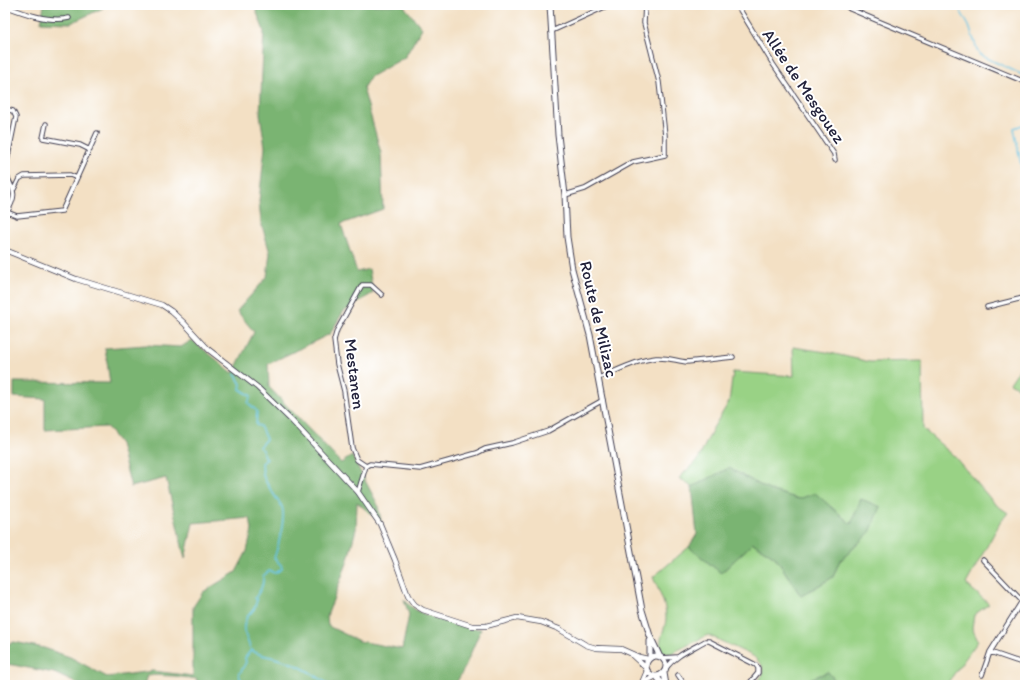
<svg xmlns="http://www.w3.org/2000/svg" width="1030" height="690" viewBox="0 0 1030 690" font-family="Itim,sans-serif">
<rect width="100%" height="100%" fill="#fff"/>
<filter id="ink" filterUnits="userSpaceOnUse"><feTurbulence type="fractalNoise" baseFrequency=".025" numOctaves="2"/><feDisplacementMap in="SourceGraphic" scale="8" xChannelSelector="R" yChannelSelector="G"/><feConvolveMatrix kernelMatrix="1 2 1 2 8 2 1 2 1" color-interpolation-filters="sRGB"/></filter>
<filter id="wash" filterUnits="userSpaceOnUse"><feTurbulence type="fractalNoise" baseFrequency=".012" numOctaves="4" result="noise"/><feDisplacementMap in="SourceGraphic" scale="16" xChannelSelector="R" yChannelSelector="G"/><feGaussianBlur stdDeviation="0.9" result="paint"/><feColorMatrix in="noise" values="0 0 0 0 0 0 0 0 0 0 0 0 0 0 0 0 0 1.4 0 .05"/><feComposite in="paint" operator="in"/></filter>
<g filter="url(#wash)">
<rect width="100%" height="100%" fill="#f3e0c4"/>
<!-- industrial -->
<path fill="#cdc2b9" d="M589,268L594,275L586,281L581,274Z"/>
<!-- green -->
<path fill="#99d285" stroke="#5e7a60" d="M793,347L826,352L870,362L922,361L923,429L954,456L995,504L1008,513L1001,521L966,584L989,604L974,615L972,628L978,641L946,685H839L828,672L810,679L814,685H763L758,682L763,674L762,665L753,656L708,635L670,654L662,652C657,641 665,631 666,619C667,605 658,590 653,577L689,547L721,573L753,543L775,557L801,596L833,577L839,562L870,532L861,499L851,524L815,494L799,499L769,490L729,468L692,487L679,478L699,458L713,428L729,402L733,372L794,376Z
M1022,365L1025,367V379L1019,388L1010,383Z"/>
<!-- forest -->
<path fill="#7ab472" stroke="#4e6b56" d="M44,5H104L103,8L71,23L41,22Z
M254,5H403L422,28L405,57L370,77L363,88L381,153L383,209L341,224L357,272L369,269L373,293L343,312L330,334L268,364L269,387L341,463L352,456L377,503L382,524L357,502L356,529L347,563L327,616L328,626L359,641L402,649L409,615L404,599C407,602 409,606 413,608C426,617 465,629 481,629L464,669L455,685H197V679L174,676L147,675L144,685H80L54,673L13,665L5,664V645L14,642L44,648L70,657L107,677L153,671L193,676V607L203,592L236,572L247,551L252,530L250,518L193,523L185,559L166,478L131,487L120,444L107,427L45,430V399L14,397V382L110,383L105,348L146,345L181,347L192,340L233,373L254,332L237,311L267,277L270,253L261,222L259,201L265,147L260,114L264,31Z
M729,468L769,490L799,499L815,493L851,524L861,499L881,507L870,532L839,562L833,577L801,596L775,557L753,543L721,573L689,547L697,534L692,487Z
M828,672L839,685H814L810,679Z"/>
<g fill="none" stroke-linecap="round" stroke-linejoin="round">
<!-- stream -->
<path stroke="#64c3e3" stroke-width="1.5" d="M957,5L969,26L978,52L980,55L1025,76
M1025,124L1014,128L1025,186
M235,374L241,384L240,389L251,396L248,403L257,411L256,425L260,426L266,439L259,447L263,450V454L267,459L262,463C263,467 262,471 263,475C267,487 276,496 282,507C286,516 278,548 274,558L281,565L282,569L275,573L269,571L263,576C264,585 260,591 255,598L257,600L254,609L247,617L244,625V631L251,650
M251,650C262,657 267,655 278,659C296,663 314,674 329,685
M241,685V680L239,675L246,662L245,658L251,650"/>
</g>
</g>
<g filter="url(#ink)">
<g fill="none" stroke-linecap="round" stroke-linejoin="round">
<!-- minor casing -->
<g stroke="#413e50" stroke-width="5.5">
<path id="minor" d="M737,5L773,64L834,154L835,160
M845,5L850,9L883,23L1025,82
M5,6C23,13 50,23 69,18
M551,30H554L609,5
M5,109L13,111L16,117L5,171
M46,124L43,138L80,145L90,150
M5,173C16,193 17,196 5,216
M14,189L19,179L24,176L70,175L77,178
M565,195L585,189L633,162L665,155V135L659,82L644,23L645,5
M7,212L17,216L62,211L97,133
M987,307L1023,298L1025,296
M598,378C617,371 636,360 656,358C667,357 677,361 687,362L733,357
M366,466L370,464L420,469L477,453L485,449L512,443L548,431L603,400
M366,466L357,460L352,448L344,391L337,364L334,340L337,330L362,285H371L382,295
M358,492L366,466
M983,560L1022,601L990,652
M1022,601L1025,596
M662,658L677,657
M666,668C676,655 692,649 705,641H709L756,665L758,668V673L748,685
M678,675L685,685
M982,675L990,652L1025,664"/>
</g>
<!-- tertiary casing -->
<g stroke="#413e50" stroke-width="6">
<path id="tertiary" d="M5,250L76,279L152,302L162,305L171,311L184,323L209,350L257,387L292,421L358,492L380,524L395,560L408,596L415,605L423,610L472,626H486L517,618L541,622L559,629L586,645L596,648L621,649L639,657L648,659
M632,655L646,668
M643,683L654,677
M641,685L647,671"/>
</g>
<!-- secondary casing -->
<g stroke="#413e50" stroke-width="7">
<path id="secondary" d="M550,5L558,135L565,195L567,237L572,269L590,335L642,610L650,636L660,657
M646 666a10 10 0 1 1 20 0a10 10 0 1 1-20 0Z
M650,658V641
M664,673L666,685
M657,677L663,685"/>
</g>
<!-- minor -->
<use href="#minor" stroke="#fff" stroke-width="3.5"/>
<!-- tertiary -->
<use href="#tertiary" stroke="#fff" stroke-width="4.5"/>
<!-- secondary -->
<use href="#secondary" stroke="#fff" stroke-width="5"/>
</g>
</g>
<g text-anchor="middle" stroke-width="4" stroke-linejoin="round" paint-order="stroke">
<!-- street labels -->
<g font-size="17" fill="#22223b" stroke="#fff">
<text transform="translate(804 86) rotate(56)" y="6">Allée de Mesgouez</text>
<text transform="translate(599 319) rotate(77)" y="6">Route de Milizac</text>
<text transform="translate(355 374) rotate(83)" y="6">Mestanen</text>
</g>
</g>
<!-- margin -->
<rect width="1030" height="690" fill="none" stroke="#fff" stroke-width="20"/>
</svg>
